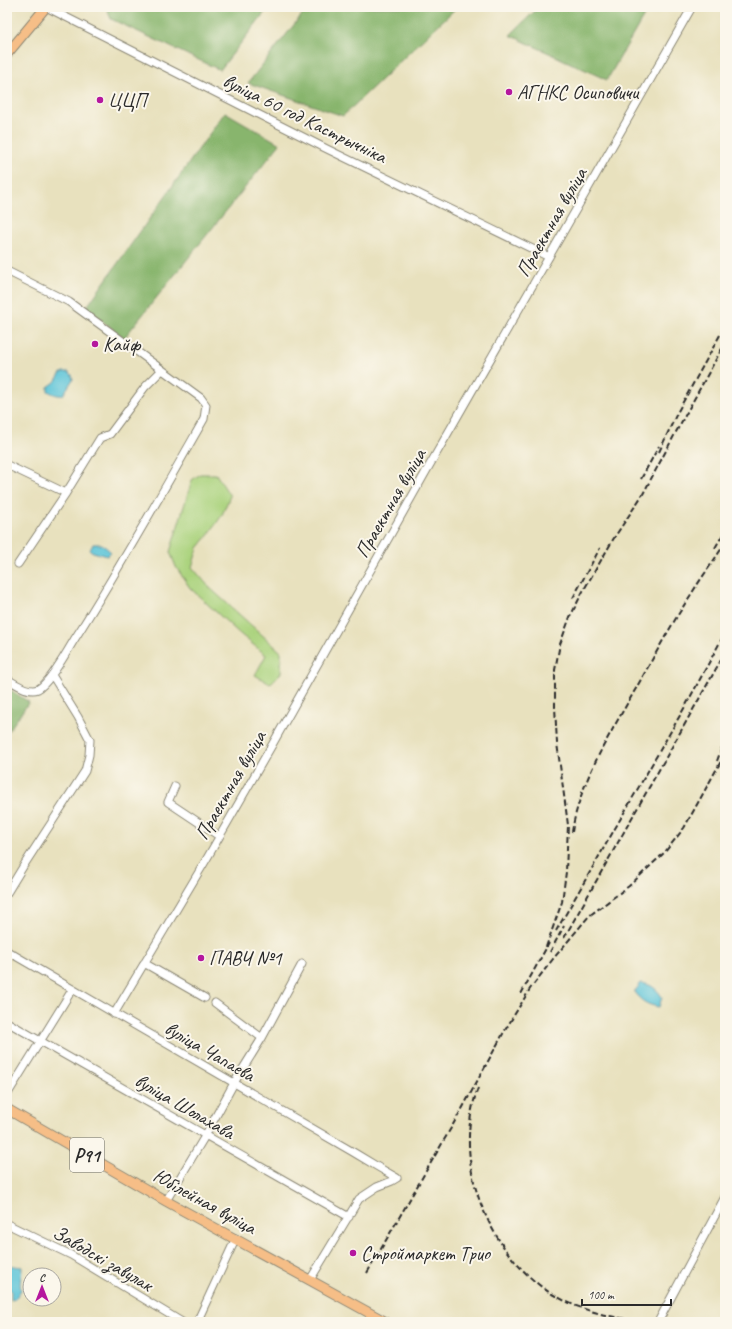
<svg xmlns="http://www.w3.org/2000/svg" width="732" height="1329" viewBox="0 0 732 1329" font-family="Caveat,sans-serif">
<rect width="100%" height="100%" fill="#fbf7ec"/>
<filter id="ink" filterUnits="userSpaceOnUse"><feTurbulence type="fractalNoise" baseFrequency=".025" numOctaves="2"/><feDisplacementMap in="SourceGraphic" scale="8" xChannelSelector="R" yChannelSelector="G"/><feConvolveMatrix kernelMatrix="1 2 1 2 8 2 1 2 1" color-interpolation-filters="sRGB"/></filter>
<filter id="wash" filterUnits="userSpaceOnUse"><feTurbulence type="fractalNoise" baseFrequency=".012" numOctaves="4" result="noise"/><feDisplacementMap in="SourceGraphic" scale="16" xChannelSelector="R" yChannelSelector="G"/><feGaussianBlur stdDeviation="0.9" result="paint"/><feColorMatrix in="noise" values="0 0 0 0 0 0 0 0 0 0 0 0 0 0 0 0 0 1.4 0 .05"/><feComposite in="paint" operator="in"/></filter>
<g filter="url(#wash)">
<rect width="100%" height="100%" fill="#e8e1be"/>
<!-- green -->
<path fill="#abd37e" stroke="#6b7f54" d="M200,474H216L230,496L222,515L207,537L198,548L192,567L210,588L281,652V673L270,684L255,675L266,655L240,634L190,588L176,567L170,552L192,480Z"/>
<!-- forest -->
<path fill="#88b56d" stroke="#5a704c" d="M106,7H269L220,70L111,19Z
M308,7H457L343,116L248,83Z
M539,7H649L607,80L510,35Z
M225,112L280,144L124,338L86,308Z
M7,688L29,702L7,733Z"/>
<!-- water -->
<path fill="#5cc4d8" stroke="#447882" d="M63,372H69L72,375L73,379L63,395C58,396 53,394 48,391V387L55,382L60,374Z
M93,544H102L111,552L107,556L93,552L90,550Z
M641,983C651,984 657,989 662,997L659,1007C647,1005 641,1001 634,992Z
M7,1265L22,1267C22,1276 19,1282 21,1290L15,1299L11,1300V1291L7,1284L8,1274L7,1273Z"/>
</g>
<g filter="url(#ink)">
<g fill="none" stroke-linecap="round" stroke-linejoin="round">
<!-- minor casing -->
<g stroke="#8a8674" stroke-width="9">
<path id="minor" d="M46,7L327,149L549,257
M7,271L69,302L201,398L206,405L204,419C162,493 120,568 74,640C67,652 49,684 38,689C28,693 16,684 7,679
M7,465L66,493
M18,564L66,493L100,438L110,434L145,387L162,370
M175,786L168,802L219,836
M7,893L24,865L85,771L89,755L90,740L78,717L52,675
M7,951L353,1152L378,1167L397,1178L392,1181L377,1187L359,1199L310,1280
M144,963L205,998
M215,1003L262,1038
M114,1014L206,860L272,745L428,468L692,7
M7,1022L349,1217
M7,1095L72,990
M166,1201L205,1136L234,1083L262,1038L302,964
M7,1224L71,1255L182,1322
M197,1322L236,1238
M658,1322L725,1197"/>
</g>
<!-- major casing -->
<g stroke="#8a8674" stroke-width="11">
<path id="major" d="M7,54L46,7
M7,1109L166,1201L386,1322"/>
</g>
<!-- minor -->
<use href="#minor" stroke="#fff" stroke-width="7"/>
<!-- major -->
<use href="#major" stroke="#f6be87" stroke-width="9"/>
<!-- rail -->
<path stroke="#2b2b2b" stroke-width="2" stroke-dasharray="6 3" stroke-linecap="butt" d="M659,452L677,413L725,326
M641,479L659,446
M715,548L725,531
M573,598L600,548
M717,761L725,739
M572,832C579,786 604,744 627,704C648,668 667,631 690,596C701,578 714,561 725,543
M556,931L686,705L725,633
M564,938L725,653
M546,947L562,902L566,872L568,825L557,743L555,707V670L560,644L570,617L582,593L614,538L643,494L676,432L725,343
M550,952L564,926
M521,994L549,943
M478,1088C456,1149 476,1217 517,1264C527,1275 539,1286 552,1294C561,1299 572,1305 582,1308C603,1316 625,1319 648,1322
M367,1273L462,1109L504,1032L530,989L553,959L589,916L629,886L665,852L684,828L725,754"/>
</g>
</g>
<!-- markers -->
<g fill="#b5179e" stroke="#fbf7ec" stroke-width="1.5">
<circle cx="509" cy="92" r="4"/>
<circle cx="100" cy="100" r="4"/>
<circle cx="95" cy="344" r="4"/>
<circle cx="201" cy="958" r="4"/>
<circle cx="353" cy="1253" r="4"/>
</g>
<g text-anchor="middle" stroke-width="4" stroke-linejoin="round" paint-order="stroke">
<!-- shield labels -->
<rect fill="#fbf7ec" stroke="#696865" stroke-width="1" x="70" y="1138" width="34" height="34" rx="3"/>
<g font-size="19" font-weight="bold" fill="#2b2b2b">
<text x="87" y="1162">Р91</text>
</g>
<!-- poi labels -->
<g font-size="20" fill="#2b2b2b" stroke="#fbf7ec" text-anchor="start">
<text x="517" y="99">АГНКС Осиповичи</text>
<text x="108" y="107">ЦЦП</text>
<text x="103" y="351">Кайф</text>
<text x="209" y="965">ПАВЧ №1</text>
<text x="361" y="1260">Строймаркет Трио</text>
</g>
<!-- street labels -->
<g font-size="20" fill="#2b2b2b" stroke="#fbf7ec">
<text transform="translate(305 118) rotate(26)" y="7">вуліца 60 год Кастрычніка</text>
<text transform="translate(551 222) rotate(-60)" y="7">Праектная вуліца</text>
<text transform="translate(390 503) rotate(-60)" y="7">Праектная вуліца</text>
<text transform="translate(230 785) rotate(-60)" y="7">Праектная вуліца</text>
<text transform="translate(210 1051) rotate(30)" y="7">вуліца Чапаева</text>
<text transform="translate(185 1106) rotate(30)" y="7">вуліца Шолахава</text>
<text transform="translate(205 1201) rotate(29)" y="7">Юбілейная вуліца</text>
<text transform="translate(103 1258) rotate(30)" y="7">Заводскі завулак</text>
</g>
</g>
<!-- margin -->
<rect width="732" height="1329" fill="none" stroke="#fbf7ec" stroke-width="24"/>
<!-- north arrow -->
<g transform="translate(42 1287)"><circle r="19" fill="#fbf7ec" stroke="#a8a59f"/>
<path d="M0-3L7 15L0 10L-7 15Z" fill="#b5179e"/>
<text y="-6" font-size="11" font-weight="bold" text-anchor="middle" fill="#2b2b2b">С</text>
</g>
<!-- scale -->
<path d="M582 1299v6h89v-6" fill="none" stroke="#2b2b2b" stroke-width="2"/>
<text x="588" y="1299" font-size="12" fill="#2b2b2b" stroke="#fbf7ec" stroke-width="3" paint-order="stroke">100 m</text>
</svg>
